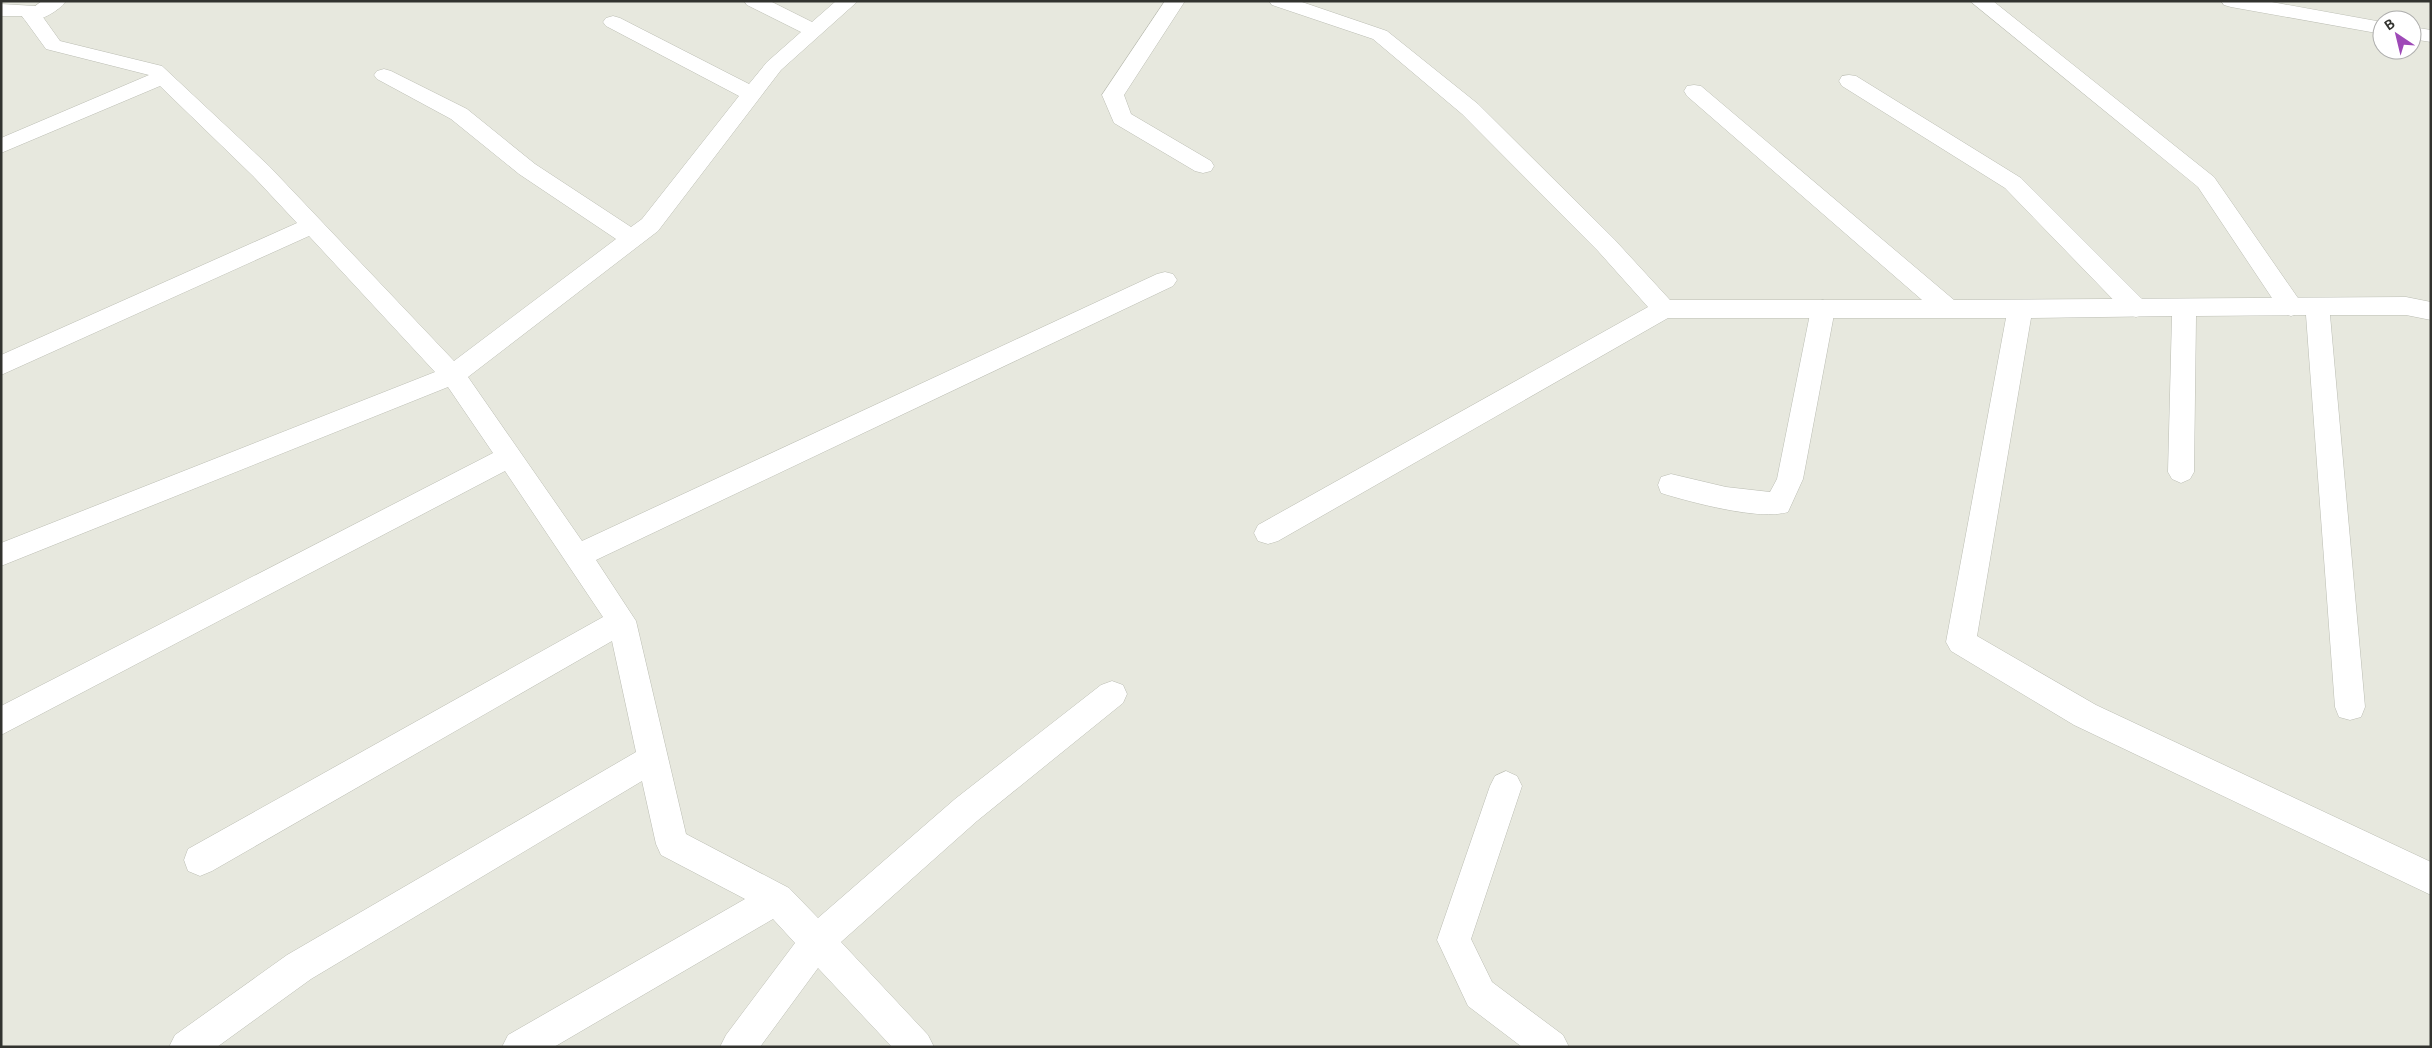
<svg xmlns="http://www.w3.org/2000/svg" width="2432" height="1048" viewBox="0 0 2432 1048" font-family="Ubuntu,sans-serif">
<rect width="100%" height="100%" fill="#e7e8de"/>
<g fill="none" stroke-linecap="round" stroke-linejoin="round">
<!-- service casing -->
<g stroke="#bbbdb3" stroke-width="1">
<path id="service" d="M42,1H66C58,12 38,23 25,20L22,16Z
M1970,1H1993L2214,177L2300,301L2303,307L2300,313L2291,316L2282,313L2198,187Z
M1849,75L1856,76L2021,178L2145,302L2148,308L2145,314L2136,317L2127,314L2005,188L1842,86L1839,81L1842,76Z
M1823,300L1832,303L1835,309L1803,479L1788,512C1760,521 1690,502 1661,493L1658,485L1661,477L1671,474L1726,487L1770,492L1777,479L1811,309L1814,303Z"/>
</g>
<!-- minor casing -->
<g stroke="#bbbdb3" stroke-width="1">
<path id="minor" d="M744,1H770L812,22L836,1H858L781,70L658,231L468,377L582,541L1157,274L1165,272L1173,274L1177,280L1173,286L596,560L636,621L686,834L789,888L818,918L955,799L1101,685L1112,681L1123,685L1127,694L1123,703L977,821L841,942L928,1035L934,1047H892L818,968L760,1047H720L726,1035L795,943L773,919L554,1047H502L508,1035L745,899L661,855L656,844L642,781L311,979L217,1047H169L175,1035L287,955L636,752L612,641L212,871L200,876L188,871L184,860L188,849L603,617L505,471L1,735V706L493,453L448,387L1,566V543L435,372L309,236L1,375V355L297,223L253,176L160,86L1,153V138L149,75L46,49L22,16H1V4L35,6L60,41L162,66L269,166L454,361L616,239L519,174L451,119L377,79L374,75L377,71L384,69L391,71L467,109L535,164L631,227L642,219L739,96L606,26L603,22L606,18L613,16L620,18L749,84L767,62L801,32L747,5Z
M1165,1H1185L1124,95L1131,114L1211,161L1214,166L1211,171L1203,173L1195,171L1114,123L1102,95Z
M1269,1H1299L1387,31L1478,104L1614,239L1670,300H1922L1687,96L1684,91L1687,86L1694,85L1701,86L1954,300L2406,297L2431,302V320L2406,315H2330L2365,707L2361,717L2350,720L2339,717L2335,707L2306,315L2196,316L2194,472L2190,479L2181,483L2172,479L2168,472L2172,316L2031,318L1977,636L2096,705L2431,862V895L2074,725L1951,651L1946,642L2006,318H1668L1278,541L1268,544L1258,541L1254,533L1258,525L1648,307L1598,251L1462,114L1373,39L1272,5Z
M2221,1H2266L2382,22V34L2231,7L2224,5Z
M2412,27L2431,30V42L2412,39Z
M1506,771L1517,776L1522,786L1471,939L1492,982L1563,1035L1569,1047H1522L1468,1006L1437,940L1490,786L1495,776Z"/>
</g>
<!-- service -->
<use href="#service" fill="#fff" fill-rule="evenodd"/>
<!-- minor -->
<use href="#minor" fill="#fff" fill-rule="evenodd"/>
</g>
<!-- border -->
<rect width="2432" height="1048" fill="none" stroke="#32332f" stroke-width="5"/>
<!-- north arrow -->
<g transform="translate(2397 35) rotate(325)"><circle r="24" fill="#ffffff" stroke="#adadac"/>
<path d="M0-4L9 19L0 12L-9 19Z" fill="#9e49b7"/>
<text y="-8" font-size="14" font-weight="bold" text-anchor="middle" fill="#32332f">B</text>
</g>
</svg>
